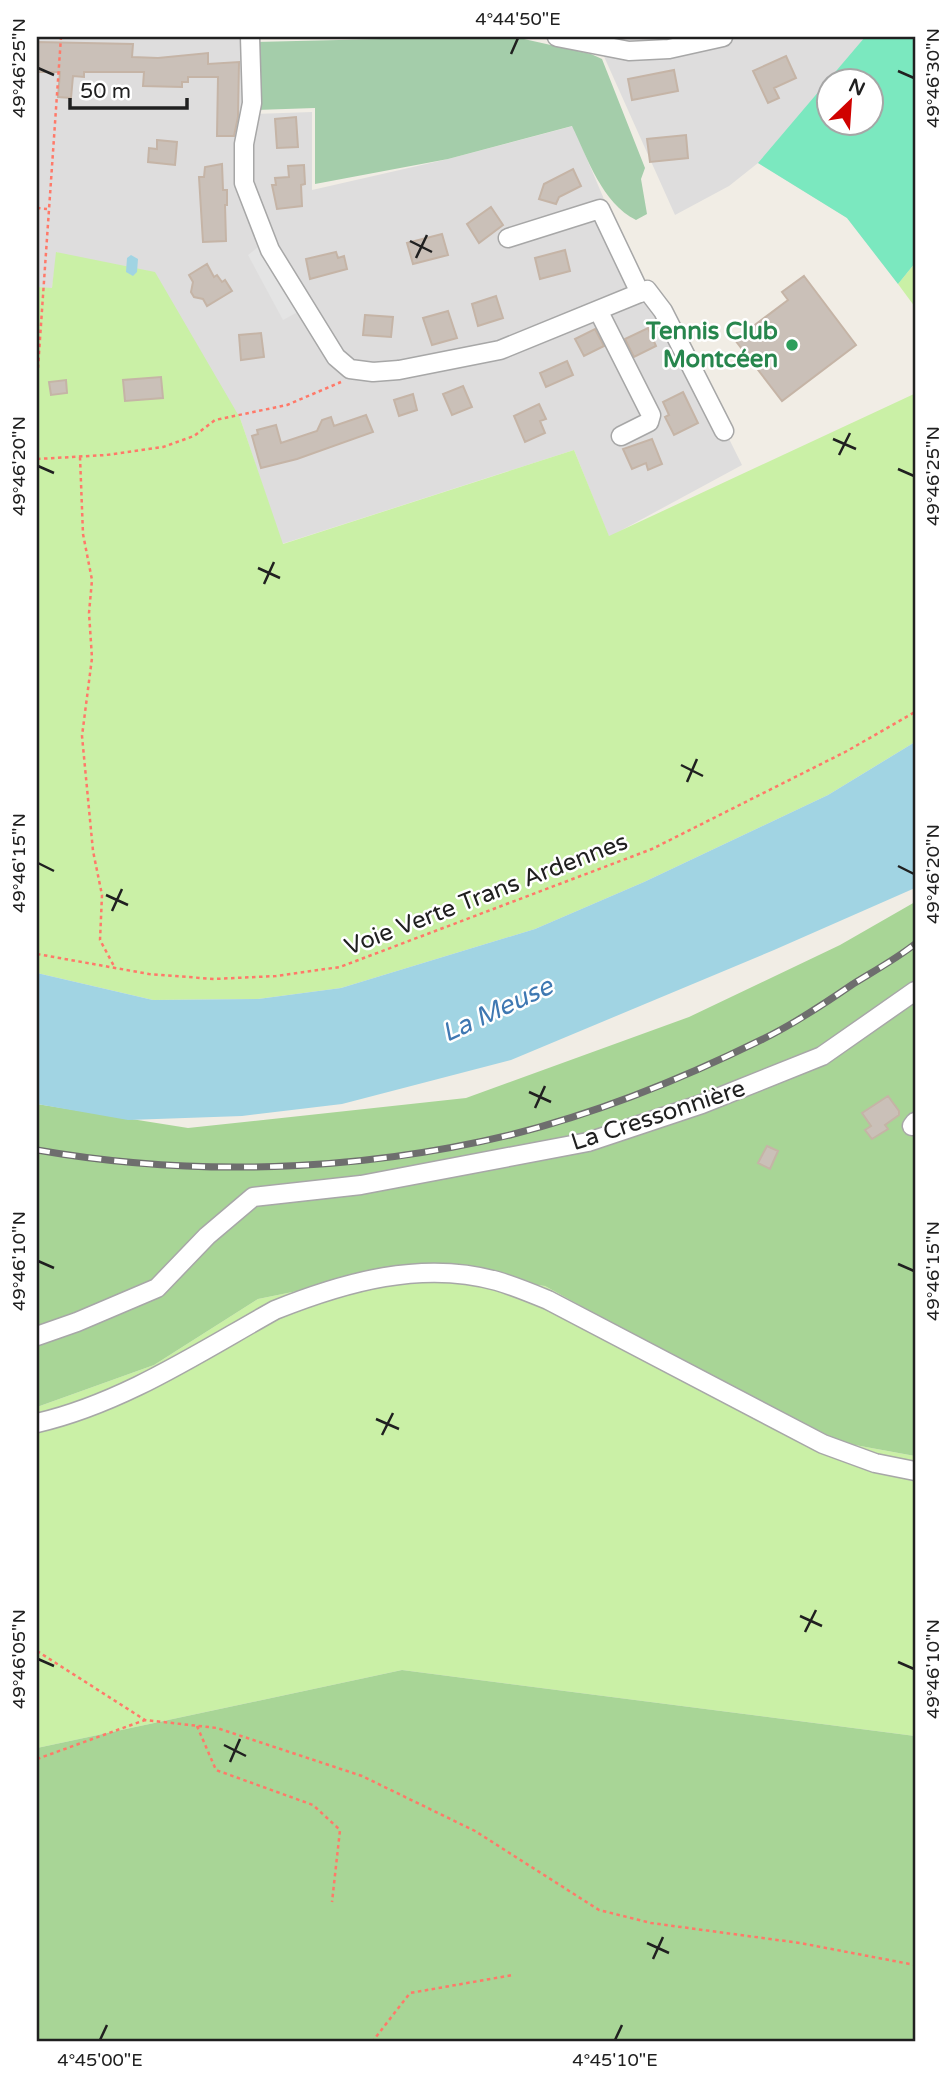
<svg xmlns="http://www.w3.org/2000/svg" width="952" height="2079" viewBox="0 0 952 2079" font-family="'Varela Round',sans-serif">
<rect width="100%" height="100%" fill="#f1ede5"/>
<!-- residential -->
<path fill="#dedddd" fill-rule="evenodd" d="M37,37H252L253,114L312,112V190L448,159L573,126L640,284L654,288L742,465L609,537L574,450L282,544L240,418L57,252L52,289L37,287Z
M537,37H915V263L898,284L847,218L758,163L729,186L675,215L602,52ZM830,80H872V122H830Z"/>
<!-- grass -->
<path fill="#caf0a6" d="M56,252L155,272L240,418L283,544L574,450L609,536L914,394L915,307L898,284L915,263V742L828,795L644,882L535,929L341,988L258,999L153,1000L37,973V287L52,288Z
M406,1269L545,1286L707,1376L844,1443L915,1456V1736L402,1670L37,1748V1407L154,1365L258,1299Z"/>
<!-- forest -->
<path fill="#a8d596" d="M915,902V1456L844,1443L707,1376L545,1286L406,1269L258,1299L154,1365L37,1407V1104L188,1128L466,1098L689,1017L840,945Z
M402,1670L915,1736V2042H37V1748Z"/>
<!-- cemetery -->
<path fill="#a4cdaa" d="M464,37H515L591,54L602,59L645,168L641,179L647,214L636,220C602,203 588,159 572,126L448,159L315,184V108L256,110L255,42Z"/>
<!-- pitch -->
<path fill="#7be8bf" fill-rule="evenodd" d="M865,37H915V263L898,284L847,218L758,163ZM830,80H872V122H830Z"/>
<!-- parking -->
<path fill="#e4e4e4" d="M266,241L305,308L283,320L248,255Z"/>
<!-- water -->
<path fill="#a1d4e3" d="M131,255L138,259L137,272L133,276L126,272L127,258Z
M915,742V888L774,950L511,1060L342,1104L242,1116L128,1120L37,1104V973L153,1000L258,999L341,988L535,929L644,882L828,795Z"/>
<!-- building -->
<path fill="#cac0b8" stroke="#c5b4a6" stroke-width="2" d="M37,42L133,44L132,57L158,58L208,53V64L239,62L238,117L234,136H217L218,77H188V82H182V87L143,86L144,72H84V77L73,76L71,98L58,97L60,72H37Z
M786,56L796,78L774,88L779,98L768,103L753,71Z
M674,70L678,91L632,100L628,79Z
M296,117L298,147L277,148L275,119Z
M686,135L688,158L650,162L647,139Z
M157,140L177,142L175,165L148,162L149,148L157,149Z
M222,164L223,190H227V205H225L226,241L203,242L199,177H204L205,167Z
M304,165L305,184L301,185L302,206L277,209L272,185H276L275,178L289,177L288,166Z
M573,169L581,186L559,197L556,204L539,199L544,184Z
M491,207L503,225L479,243L467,224Z
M442,234L448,255L413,264L407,243Z
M565,250L570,271L540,279L535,258Z
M336,252L338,258L344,256L347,269L310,279L306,259Z
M207,264L214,277L217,275L222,282L225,280L232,291L207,306L203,299L194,297L191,292L193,282L189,275Z
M804,276L856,345L782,401L735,340L788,300L782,292Z
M496,296L503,318L478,326L472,304Z
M448,311L457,338L432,345L423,318Z
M365,315L393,317L391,337L363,335Z
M648,328L656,346L634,357L625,339Z
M595,329L604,346L584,356L575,339Z
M261,333L264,357L241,360L239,335Z
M567,361L573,375L546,387L540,373Z
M161,377L163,398L125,401L123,380Z
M66,380L67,393L51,395L49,382Z
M463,386L472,407L452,415L443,394Z
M683,392L698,423L674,435L665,417L669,415L663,402Z
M413,394L417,410L399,416L394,400Z
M539,404L546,419L540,421L545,433L525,442L514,416Z
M366,415L373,432L297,459L261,468L252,436L258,434L257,430L276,425L281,443L317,431L322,420L331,417L334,426Z
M652,439L662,464L648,470L646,463L632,469L623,449Z
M888,1096L899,1111V1115L885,1125L888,1129L872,1139L865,1130L871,1126L862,1113Z
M767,1146L778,1151L770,1169L758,1163Z"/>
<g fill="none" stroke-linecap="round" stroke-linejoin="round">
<!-- minor casing -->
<g stroke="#a7a7a7" stroke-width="21">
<path id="minor" d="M250,37L252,103L244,144V183L270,250L336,357L350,369L373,372L399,370L500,350L647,290L663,311L724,431
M557,37L629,51L669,49L723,37
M508,238L600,209L640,293
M598,310L651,415L649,422L621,436
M912,1126L915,1122
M37,1336L77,1322L157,1288L207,1236L253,1197L361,1185L588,1142L702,1104L822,1056L915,991
M37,1423C123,1403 198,1353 275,1310C345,1282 422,1260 497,1281C514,1286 531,1293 548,1300L823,1444L875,1463L915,1471"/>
</g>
<!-- path -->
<path stroke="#ff7969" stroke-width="2.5" stroke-dasharray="3.5 3.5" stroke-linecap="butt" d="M37,208L47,209
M37,382L61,37
M80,457L83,534L92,580L89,613L92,658L82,736L93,851L102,895L100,940L115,968
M37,459L106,455L163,447L194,436L215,420L287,405L341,382
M37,954L149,974L214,979L276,976L340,967L652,849L847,751L915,712
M37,1651L145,1720L217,1728L362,1776L475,1831L599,1910L651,1923L800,1943L915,1965
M197,1726L216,1770L313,1805L340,1830L332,1902
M37,1759L145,1720
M372,2042L410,1993L513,1975"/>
<!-- minor -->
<use href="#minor" stroke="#fff" stroke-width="18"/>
<!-- rail casing -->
<g stroke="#6e6e6e" stroke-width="7">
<path id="rail" d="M37,1150C192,1177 357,1172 510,1135C598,1113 682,1079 763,1039C794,1024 824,1004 853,984C874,971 896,959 915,944"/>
</g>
<!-- rail -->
<use href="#rail" stroke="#fff" stroke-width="4.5" stroke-dasharray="13" stroke-linecap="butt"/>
</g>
<!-- ticks -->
<path fill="none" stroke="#202020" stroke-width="2.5" d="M511,54L518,38M38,68L54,75M898,71L914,78M410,241L432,252M416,258L427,235M833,439L856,449M839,455L850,433M38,466L54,473M898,469L914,476M258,568L280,578M264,584L274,562M681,765L703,776M687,782L697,759M38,863L54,871M898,866L914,874M106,895L128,905M112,911L122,889M529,1092L551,1102M535,1108L545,1086M38,1261L54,1268M898,1264L914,1271M376,1419L399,1429M382,1435L393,1413M800,1616L822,1626M805,1632L816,1610M38,1659L54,1666M898,1662L914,1669M224,1745L246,1756M230,1762L240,1739M647,1943L669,1953M653,1959L663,1937M100,2040L107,2025M615,2040L622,2025"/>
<!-- markers -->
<circle fill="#2e9e5b" stroke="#fff" stroke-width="2.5" cx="792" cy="345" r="7"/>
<g text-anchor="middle" stroke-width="5" stroke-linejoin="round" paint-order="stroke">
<!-- leisure labels -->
<g font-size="24" font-weight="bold" fill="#27864d" stroke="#fff" text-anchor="end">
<text x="778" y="339">Tennis Club<tspan x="778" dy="28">Montcéen</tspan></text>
</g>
<!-- street labels -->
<g font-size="24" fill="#202020" stroke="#fff">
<text transform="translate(486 894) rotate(-21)" y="8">Voie Verte Trans Ardennes</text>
<text transform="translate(658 1115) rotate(-18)" y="8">La Cressonnière</text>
</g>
<!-- water labels -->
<g font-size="26" font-style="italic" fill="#3f78b2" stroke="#fff">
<text transform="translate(497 1009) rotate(-25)" y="9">La Meuse</text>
</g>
</g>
<!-- border -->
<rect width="952" height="2079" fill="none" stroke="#ffffff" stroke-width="77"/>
<!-- north arrow -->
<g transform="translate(850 102) rotate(25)"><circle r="33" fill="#ffffff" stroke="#a6a6a6" stroke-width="2"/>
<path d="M0-5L12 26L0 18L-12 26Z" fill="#d00200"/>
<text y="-10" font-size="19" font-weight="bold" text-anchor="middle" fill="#202020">N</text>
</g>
<!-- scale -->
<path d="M70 98v10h117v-10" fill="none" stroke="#202020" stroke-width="3.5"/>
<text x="80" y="98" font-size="21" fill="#202020" stroke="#ffffff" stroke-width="5" paint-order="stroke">50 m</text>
<rect x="38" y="38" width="876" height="2002" fill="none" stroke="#202020" stroke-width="2.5"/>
<g font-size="18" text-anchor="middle" fill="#202020">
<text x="518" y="25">4°44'50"E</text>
<text transform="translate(19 68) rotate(-90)" y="6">49°46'25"N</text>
<text transform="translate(933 78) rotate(-90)" y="6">49°46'30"N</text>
<text transform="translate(19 466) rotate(-90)" y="6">49°46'20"N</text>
<text transform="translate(933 476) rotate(-90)" y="6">49°46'25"N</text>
<text transform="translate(19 863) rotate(-90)" y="6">49°46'15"N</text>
<text transform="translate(933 874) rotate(-90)" y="6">49°46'20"N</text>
<text transform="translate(19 1261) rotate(-90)" y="6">49°46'10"N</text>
<text transform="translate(933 1271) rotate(-90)" y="6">49°46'15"N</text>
<text transform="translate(19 1659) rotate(-90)" y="6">49°46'05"N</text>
<text transform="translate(933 1669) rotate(-90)" y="6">49°46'10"N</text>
<text x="100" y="2066">4°45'00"E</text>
<text x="615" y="2066">4°45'10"E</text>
</g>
</svg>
